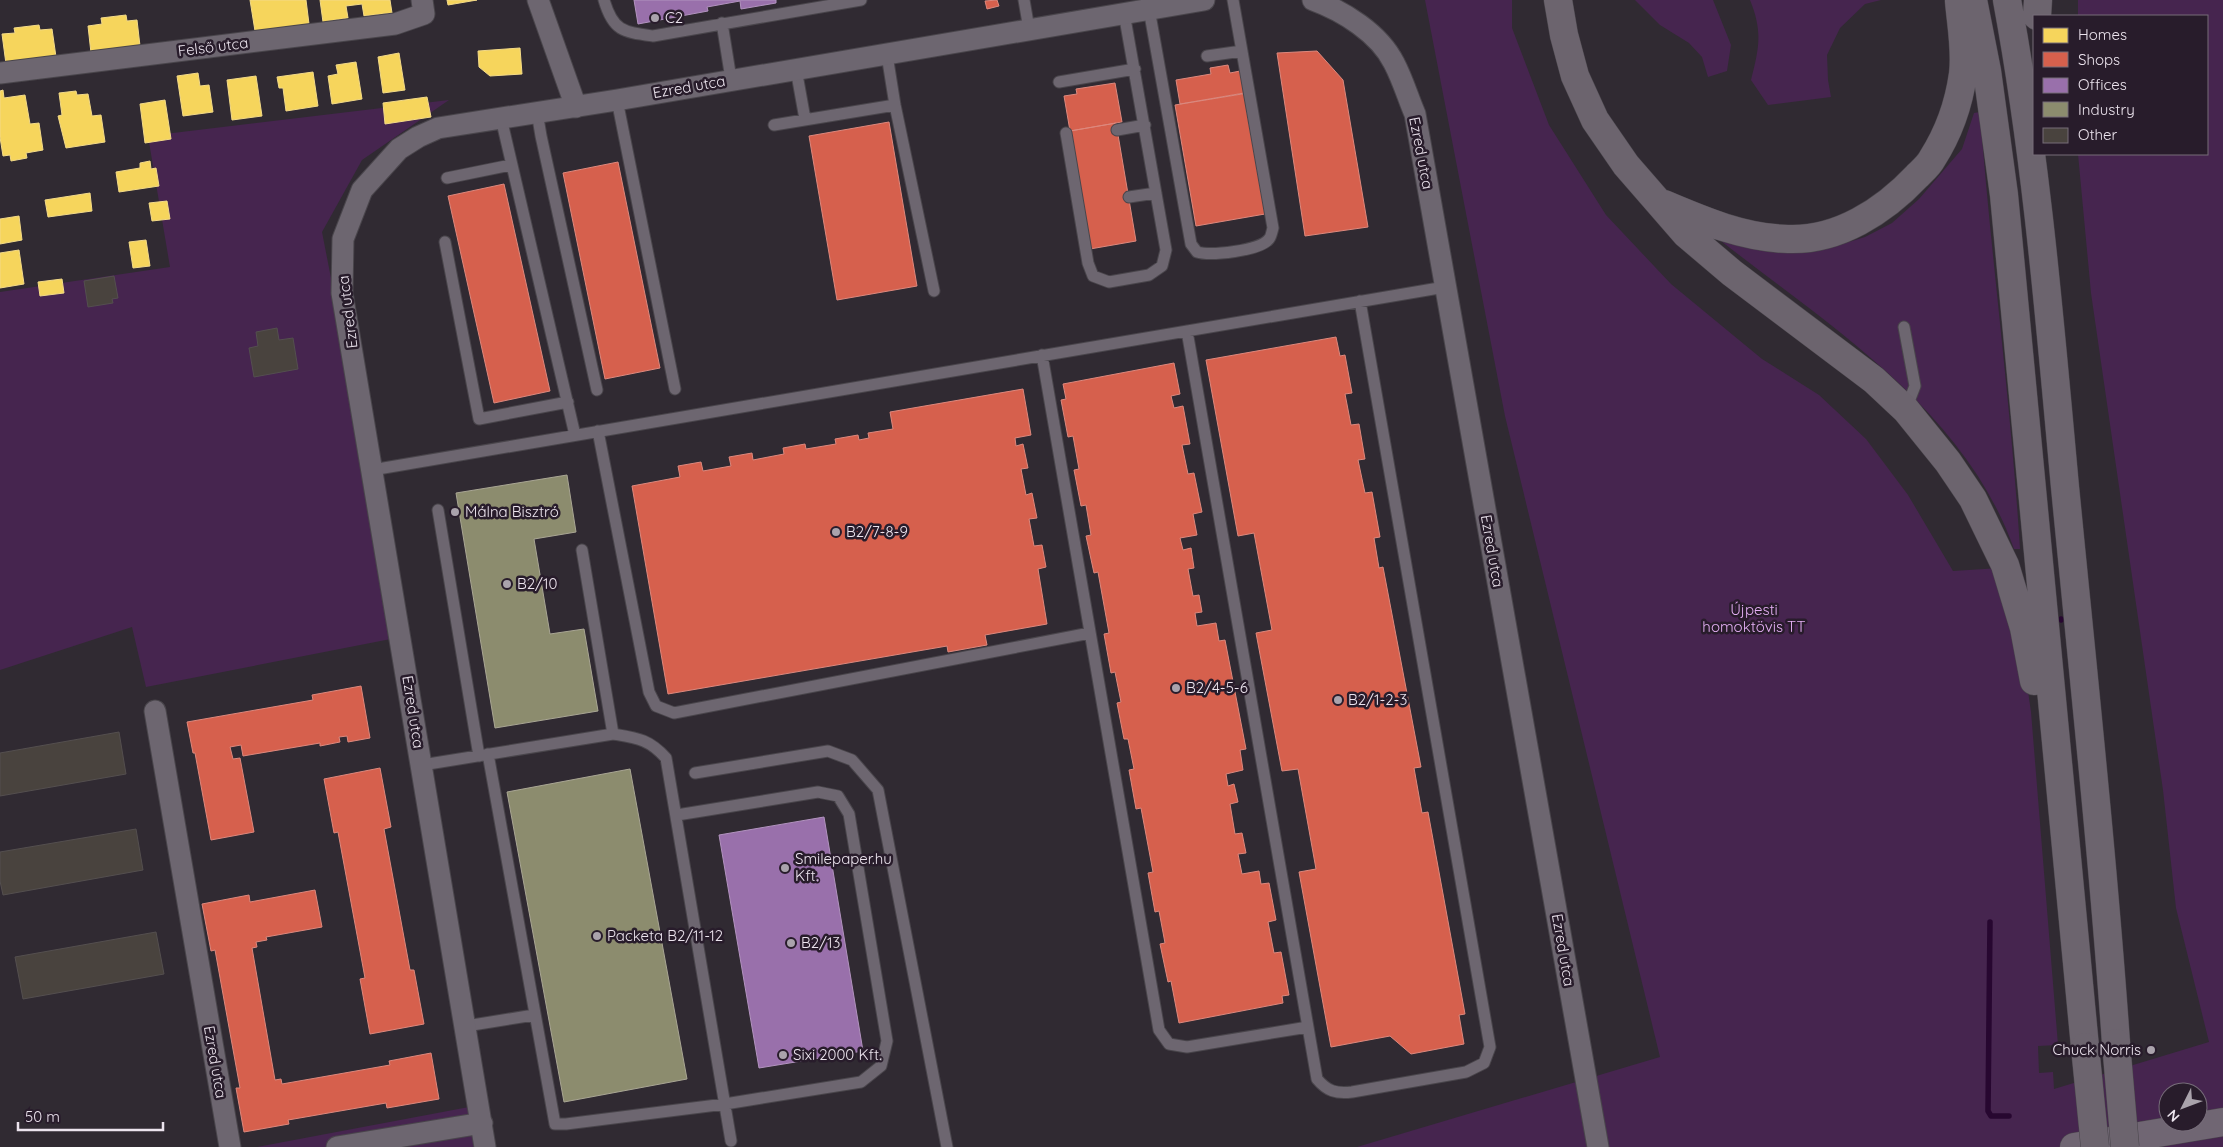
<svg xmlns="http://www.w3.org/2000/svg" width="2223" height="1147" viewBox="0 0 2223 1147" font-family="Quicksand,sans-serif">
<rect width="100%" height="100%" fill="#302a32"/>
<!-- green -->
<path fill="#46254f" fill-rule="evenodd" d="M1425,0H1512V28L1549,125L1606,215L1671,284L1762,359L1819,395L1866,439L1908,495L1953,571L2000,568L2019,629L2031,712L2058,1045L2038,1046L2039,1073L2053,1072L2054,1089L2209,1042L2176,908L2163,790L2091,293L2078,154H2207V16H2078V0H2223V1147H1357L1660,1057L1505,416ZM2168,1092H2198V1122H2168Z
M1635,0H1713L1731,45L1727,71L1708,77L1702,57L1689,43L1660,25Z
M1750,0H1881L1865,4L1840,28L1827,55L1828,80L1831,97L1768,105L1751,80C1759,48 1763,32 1750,0Z
M449,100L362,160L322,232L401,637L146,687L132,627L0,670V292L170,267L148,136Z
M1980,112C1991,258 2011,403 2020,549H2014C1965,410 1831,327 1721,241L1803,251L1836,246L1865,237L1892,223L1919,199L1962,149L1974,113Z
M485,1104L493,1147H257Z"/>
<!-- homes -->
<path fill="#f6d55c" stroke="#f3da88" d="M250,0H306L309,24L255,31Z
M320,0H390L392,13L364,16L362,4L346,6L348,18L323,22Z
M447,0H477L448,5Z
M126,15L127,21L137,20L140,46L91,53L88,26L102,24L101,18Z
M39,25L40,30L52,29L56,57L6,64L2,34L15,33L14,28Z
M520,48L522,74L490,76L479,67L478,51Z
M399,53L405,90L383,93L378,57Z
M356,62L362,99L332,104L328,76L338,74L336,65Z
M313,72L318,106L286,111L283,88H279L277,77Z
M198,73L200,86L209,85L213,112L183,116L177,76Z
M256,76L262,116L232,120L227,80Z
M3,90L4,98L25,95L30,124L39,123L43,150L26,153L27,158L11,161L10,155L3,156L0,137V91Z
M76,91L77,95L88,94L92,116L101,115L105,142L66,148L58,116L62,115L59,93Z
M427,97L431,117L385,124L383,103Z
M165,100L171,139L145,143L140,104Z
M150,161L151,169L156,168L159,186L119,192L116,172L140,168V163Z
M90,193L92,211L48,217L45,200Z
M167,201L170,219L152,221L149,203Z
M19,216L22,240L0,244V219Z
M146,240L150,266L133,268L129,242Z
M19,250L24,284L0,288V253Z
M62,279L64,293L40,296L38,282Z"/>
<!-- shops -->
<path fill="#d6604d" stroke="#dd887d" d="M997,0L999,6L987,9L985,1Z
M1317,51L1343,80L1368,227L1305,236L1277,53Z
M1228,65L1230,73L1240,71L1244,93L1180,104L1176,80L1211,74L1210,68Z
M1115,83L1122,122L1070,131L1064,96L1077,94L1076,89Z
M1248,93L1247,112L1265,214L1196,226L1175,105Z
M889,122L917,286L837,300L809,136Z
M1116,123L1136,241L1090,249L1070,131Z
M618,162L660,368L605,379L563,173Z
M504,184L550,391L494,403L448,196Z
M1336,337L1340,356L1345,355L1352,393L1345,394L1351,425L1359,424L1365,459L1358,460L1365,493L1372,492L1380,537L1374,538L1379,568L1383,567L1421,767L1414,768L1422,813L1428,812L1465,1014L1459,1015L1464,1044L1411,1054L1390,1036L1331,1047L1299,872L1316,869L1298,769L1282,771L1256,633L1272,630L1254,533L1238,536L1206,360Z
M1174,363L1180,394L1171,396L1174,408L1183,406L1190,444L1182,445L1188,474L1194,473L1202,512L1193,514L1197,535L1180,538L1183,550L1191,548L1194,568L1188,569L1193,596L1199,595L1202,612L1195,613L1197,626L1216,623L1219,641L1225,640L1246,749L1240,750L1243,770L1226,774L1228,786L1234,784L1238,802L1230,804L1235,834L1242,833L1246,853L1238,854L1242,874L1259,871L1261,884L1269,883L1276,920L1268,922L1274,953L1281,952L1289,995L1282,996L1283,1003L1179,1023L1171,981L1168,982L1160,944L1165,943L1159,911L1155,912L1148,873L1153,872L1141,808L1136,809L1129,770L1134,769L1128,739H1124L1117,703L1121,702L1115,672L1111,673L1104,634L1109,633L1098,572L1094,573L1086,536L1091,535L1086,505L1081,506L1074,470L1079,469L1073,436L1068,437L1061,400L1066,399L1063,384Z
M1023,389L1031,435L1015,438L1016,446L1023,444L1028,468L1021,469L1026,495L1032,493L1037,518L1029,519L1034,546L1042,545L1046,567L1038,569L1047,624L985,635L987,645L948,652L947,646L668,694L632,486L680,477L678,466L701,462L703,471L731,466L729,457L752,453L753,460L784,454L783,448L805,444L806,449L836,444L835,439L858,435L859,440L869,438L868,433L893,429L890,412Z
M361,686L370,738L348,742L347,736L339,737L340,742L320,746V743L243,756L241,745L230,747L233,759L240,758L254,832L211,840L195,753H193L187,722L313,700L312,695Z
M380,768L391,827L384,829L410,970H414L424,1024L370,1034L360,979L365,978L338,832L334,833L324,779Z
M315,890L322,927L266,937L267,940L256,942L257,947L252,948L275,1080L281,1079L282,1084L390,1065L389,1061L431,1053L439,1099L387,1108L386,1103L288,1120L289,1124L244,1132L236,1088H240L215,950L211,951L202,904L249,895L250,902Z"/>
<!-- offices -->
<path fill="#9970ab" stroke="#b293bf" d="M634,0H776V3L741,9L740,1L707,7L708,11L638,24Z
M824,817L863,1051L759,1068L719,835Z"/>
<!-- industry -->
<path fill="#8c8c6e" stroke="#a9a694" d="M567,475L576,532L534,539L550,634L584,629L598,711L495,728L456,493Z
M630,769L687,1079L564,1102L507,792Z"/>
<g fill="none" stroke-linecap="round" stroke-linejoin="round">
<!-- stream -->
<path stroke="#270730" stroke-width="5.5" d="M2061,619V620
M1990,922L1988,1111L1991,1116H2009"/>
</g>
<!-- building -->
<path fill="#49433e" stroke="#544f4f" d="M114,276L118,298L112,299L113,303L88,307L84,281Z
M277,328L279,340L293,338L298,369L254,377L249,348L258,346L256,332Z
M119,732L126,774L0,796V753Z
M136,829L143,870L3,895L0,881V852Z
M156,932L164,974L23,999L15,957Z"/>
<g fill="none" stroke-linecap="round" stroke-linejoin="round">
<!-- lane casing -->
<g stroke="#49454b" stroke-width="13">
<path id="lane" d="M604,0C613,31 623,32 653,36L861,0
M1024,0L1029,29
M1149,9L1191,244L1197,252C1210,256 1260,251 1269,239C1271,237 1272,231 1273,228L1233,0
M722,23L731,79
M887,55L895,105L934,291
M1207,56L1242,51
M796,69L805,119
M1059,82L1135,69
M617,100L675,389
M537,112L541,136L597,390
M501,118L575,435
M774,125L895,105
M1117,130L1145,125
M1066,133L1088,263L1093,276L1109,282L1149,275L1162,266L1166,250L1124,13
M447,178L511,165
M1129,197L1156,193
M445,242L479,419L568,402
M1904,327L1915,386L1906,409
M1187,331L1317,1079C1327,1091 1336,1094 1352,1092L1466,1072L1484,1063L1490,1047L1360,301
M1042,355L1159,1030L1169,1044L1187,1047L1308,1027
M598,431L649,692L656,706L674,713L1090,633
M372,470L1445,287
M438,510L479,756
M582,550L613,734
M488,754L555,1124H566L725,1104L861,1082L881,1066L887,1041L849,814L838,796L818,792L677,815
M422,765L613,734C637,738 649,739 666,758L731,1141
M695,773L828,751L852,760L878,790L947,1147
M466,1026L534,1015"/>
</g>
<!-- street casing -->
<g stroke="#49454b" stroke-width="23">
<path id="street" d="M538,0L576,107
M1313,0C1343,11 1379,33 1394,63C1403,80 1408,98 1415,114L1598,1147
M0,73L395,24L424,14L422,0
M155,711L230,1147
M337,1147L482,1123
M485,1147L342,293L343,239L362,190L399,149L418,137L438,128L617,100L1204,0"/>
</g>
<!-- primary casing -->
<g stroke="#49454b" stroke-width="29">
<path id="primary" d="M2074,1147L2223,1122"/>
</g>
<!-- highway casing -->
<g stroke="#49454b" stroke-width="29">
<path id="highway" d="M1558,0L1564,35L1575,76L1595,120L1626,165L1686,234L1732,273L1874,380L1906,410L1948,462L1973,499L2005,565L2024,628L2034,681
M1973,0L1987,71L2004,195L2085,1047
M2007,0C2037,161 2050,324 2065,487C2083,672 2103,857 2116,1043
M2037,16L2038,0
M1664,204C1704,221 1744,238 1788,239C1838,241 1884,211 1917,176C1922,171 1929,165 1932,159C1948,134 1959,103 1963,74C1966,50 1961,25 1959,1"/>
</g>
<!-- lane -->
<use href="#lane" stroke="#6d6670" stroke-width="11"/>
<!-- street -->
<use href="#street" stroke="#6d6670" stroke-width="21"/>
<!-- primary -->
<use href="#primary" stroke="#706673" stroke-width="28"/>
<!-- highway -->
<use href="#highway" stroke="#6c646e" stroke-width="28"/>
<!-- highway-bridge casing -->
<g stroke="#49454b" stroke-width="29" stroke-linecap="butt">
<path id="highway-bridge" d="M2116,1043L2125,1147
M2085,1047L2095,1147"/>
</g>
<!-- highway-bridge -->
<use href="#highway-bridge" stroke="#6c646e" stroke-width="28"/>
</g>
<!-- markers -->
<g fill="#aaa3ac" stroke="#281c2b" stroke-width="2">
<circle cx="655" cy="18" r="5"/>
<circle cx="455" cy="512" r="5"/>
<circle cx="836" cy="532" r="5"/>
<circle cx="507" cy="584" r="5"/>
<circle cx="1176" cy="688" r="5"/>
<circle cx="1338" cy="700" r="5"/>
<circle cx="785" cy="868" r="5"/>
<circle cx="597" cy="936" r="5"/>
<circle cx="791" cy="943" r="5"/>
<circle cx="2151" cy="1050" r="5"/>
<circle cx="783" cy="1055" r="5"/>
</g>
<g text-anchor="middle" stroke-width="5" stroke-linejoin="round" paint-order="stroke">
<!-- poi labels -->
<g font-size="15" fill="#ece4ee" stroke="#281c2b" text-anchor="start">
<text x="665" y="23">C2</text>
<text x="465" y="517">Málna Bisztró</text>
<text x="846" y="537">B2/7-8-9</text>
<text x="517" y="589">B2/10</text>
<text x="1186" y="693">B2/4-5-6</text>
<text x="1348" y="705">B2/1-2-3</text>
<text x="795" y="864">Smilepaper.hu<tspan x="795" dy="17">Kft.</tspan></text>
<text x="607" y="941">Packeta B2/11-12</text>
<text x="801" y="948">B2/13</text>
<text x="2141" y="1055" text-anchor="end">Chuck Norris</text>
<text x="793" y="1060">Sixi 2000 Kft.</text>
</g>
<!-- street labels -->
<g font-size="15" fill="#ece4ee" stroke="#281c2b">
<text transform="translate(213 47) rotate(-7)" y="5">Felső utca</text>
<text transform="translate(689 87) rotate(-10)" y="5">Ezred utca</text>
<text transform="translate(1421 153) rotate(79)" y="5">Ezred utca</text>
<text transform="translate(348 312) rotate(-97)" y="5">Ezred utca</text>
<text transform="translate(1492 551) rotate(80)" y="5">Ezred utca</text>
<text transform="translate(413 712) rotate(81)" y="5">Ezred utca</text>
<text transform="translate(1563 950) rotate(80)" y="5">Ezred utca</text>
<text transform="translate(215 1062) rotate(80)" y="5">Ezred utca</text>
</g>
<!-- park labels -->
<g font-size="15" fill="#e6b0f6" stroke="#281c2b">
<text x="1754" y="615">Újpesti<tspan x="1754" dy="17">homoktövis TT</tspan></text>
</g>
</g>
<!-- legend -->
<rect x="2033" y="15" width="175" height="140" fill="#281c2b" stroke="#766c79"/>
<rect x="2043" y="28" width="25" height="15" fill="#f6d55c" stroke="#766c79"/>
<text x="2078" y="40" font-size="15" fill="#ece4ee">Homes</text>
<rect x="2043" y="52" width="25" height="15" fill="#d6604d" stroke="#766c79"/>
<text x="2078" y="65" font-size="15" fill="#ece4ee">Shops</text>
<rect x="2043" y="78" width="25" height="15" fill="#9970ab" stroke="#766c79"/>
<text x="2078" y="90" font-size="15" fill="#ece4ee">Offices</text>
<rect x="2043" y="102" width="25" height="15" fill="#8c8c6e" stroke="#766c79"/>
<text x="2078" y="115" font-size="15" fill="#ece4ee">Industry</text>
<rect x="2043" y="128" width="25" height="15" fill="#49433e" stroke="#766c79"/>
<text x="2078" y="140" font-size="15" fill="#ece4ee">Other</text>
<!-- north arrow -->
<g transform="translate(2183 1107) rotate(228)"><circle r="24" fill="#281c2b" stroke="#766c79"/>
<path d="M0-4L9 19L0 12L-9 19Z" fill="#aaa3ac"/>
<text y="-8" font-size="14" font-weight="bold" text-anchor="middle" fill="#ece4ee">N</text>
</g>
<!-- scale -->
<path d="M18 1122v8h145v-8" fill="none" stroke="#ece4ee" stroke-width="2.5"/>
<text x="25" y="1122" font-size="15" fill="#ece4ee" stroke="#281c2b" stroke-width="4" paint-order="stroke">50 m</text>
</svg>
